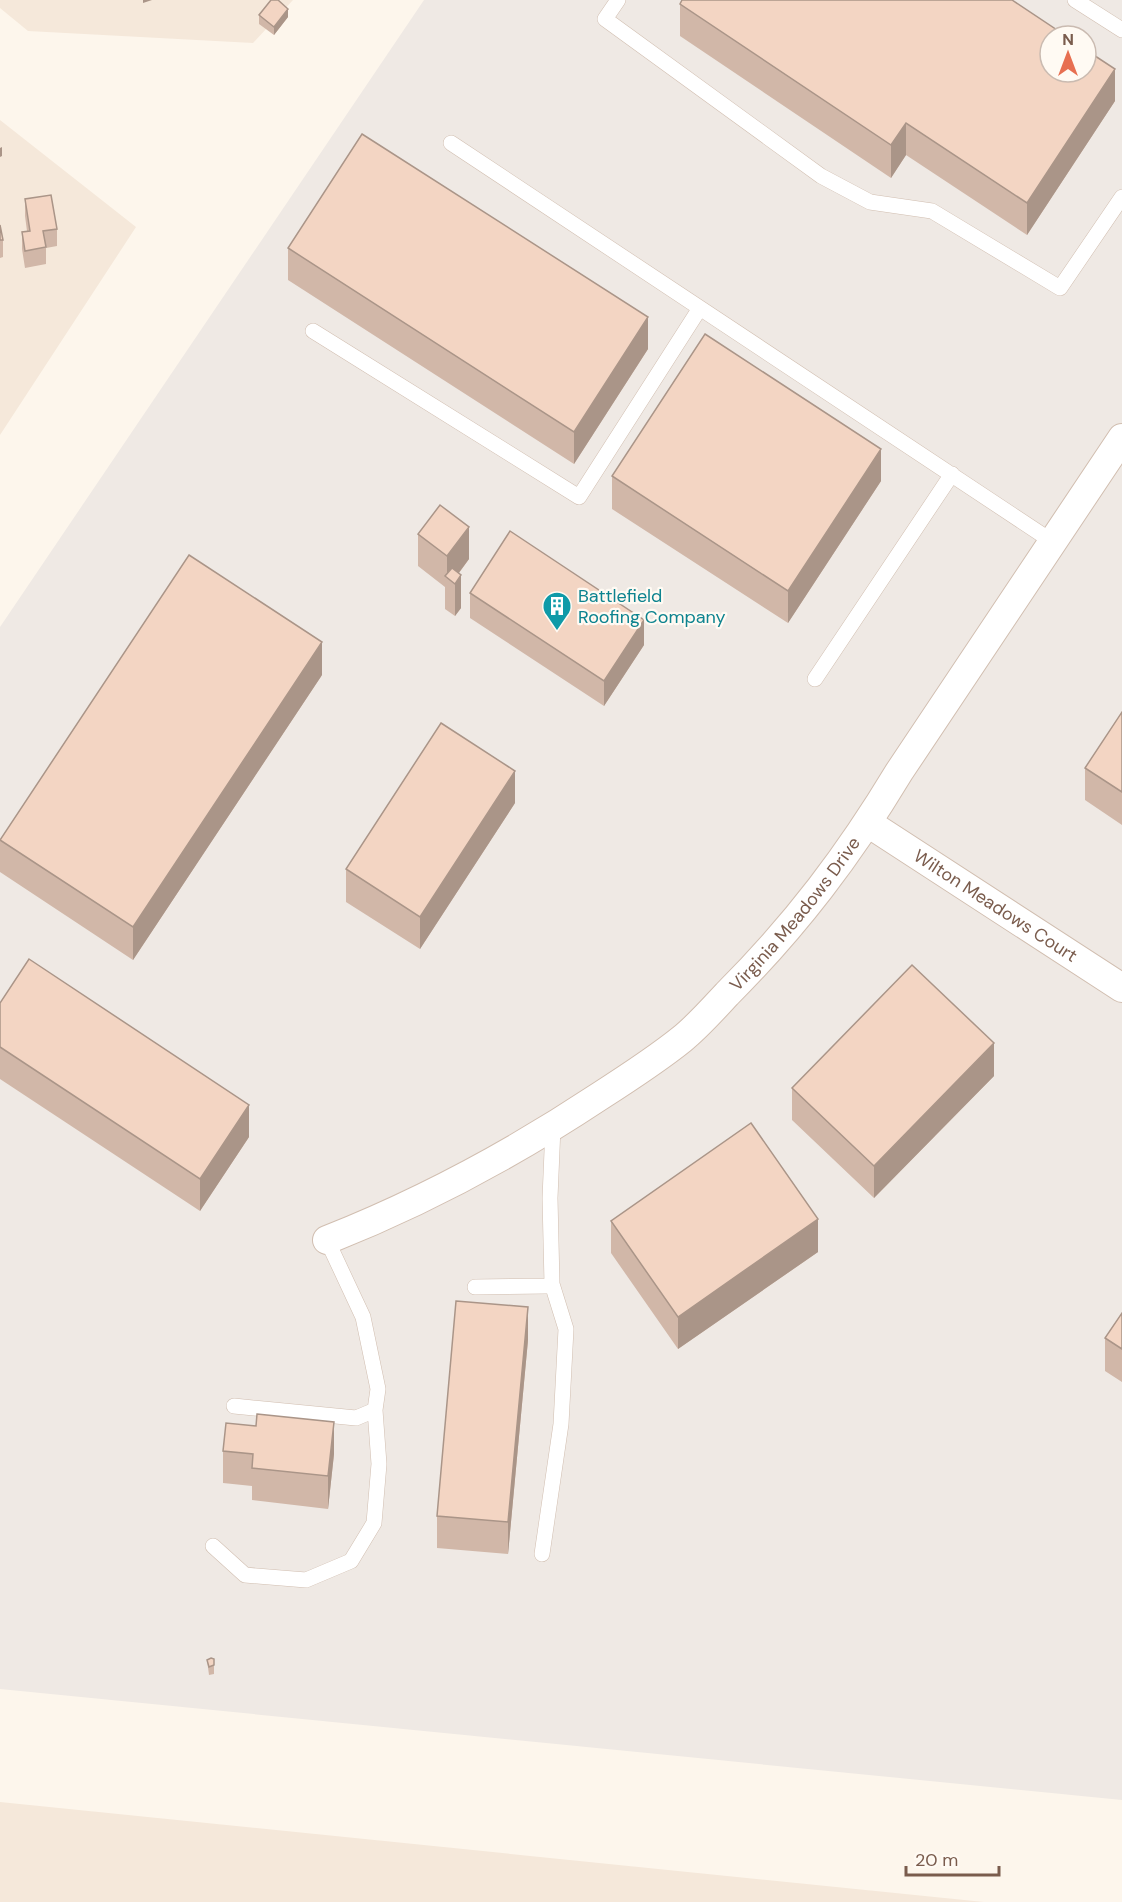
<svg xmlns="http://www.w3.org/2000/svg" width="1122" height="1902" viewBox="0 0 1122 1902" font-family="'DM Sans',sans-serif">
<rect width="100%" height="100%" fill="#fdf6ec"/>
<!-- residential -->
<path fill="#f5e8da" d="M0,0H293L253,43L28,31L0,8Z
M0,120L136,227L0,435Z
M0,1802L984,1902H0Z"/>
<!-- industrial -->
<path fill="#efe9e4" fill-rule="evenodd" d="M424,0H1122V1800L0,1689V627ZM1050,36H1086V72H1050Z"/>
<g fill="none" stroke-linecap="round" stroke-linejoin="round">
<!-- lane casing -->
<g stroke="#d1beb0" stroke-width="16">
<path id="lane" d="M618,0L605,19L821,176L870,202L932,211L1060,288L1122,197
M1075,0L1122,30
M451,143L1053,542
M313,331L579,497L700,308
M815,679L952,474
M475,1287L546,1286L552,1284L550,1198L553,1127
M234,1406L356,1418L375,1410L378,1389L363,1317L327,1240
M213,1546L245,1575L306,1580L351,1561L374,1523L379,1464L375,1410
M542,1554L561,1424L566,1329L552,1284"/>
</g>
<!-- street casing -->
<g stroke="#d1beb0" stroke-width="30">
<g id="street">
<path id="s1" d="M868,823L1122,988"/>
<path id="s2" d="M327,1240C423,1202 514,1153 600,1096C628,1078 656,1060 682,1039C698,1026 713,1009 727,994C796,925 849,855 899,772L1122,438"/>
</g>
</g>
<!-- lane -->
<use href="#lane" stroke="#fff" stroke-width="15"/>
<!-- street -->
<use href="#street" stroke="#fff" stroke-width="28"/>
</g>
<!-- wall -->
<path fill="#d1b7a8" d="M680,4L1115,101L1027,235L906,155L891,178L680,36Z
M259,15L288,17L274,35L259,24Z
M25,199L57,229V246L46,248V264L25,268L22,249V232L27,231L25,216Z
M0,225L3,240V257L0,258Z
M288,248L648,349L574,464L288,280Z
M612,476L881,481L788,623L612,509Z
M418,534L469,559L459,573L461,608L455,616L445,609V587L418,566Z
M470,593L644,645L604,706L470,618Z
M322,675L133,960L0,872V840Z
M1122,712V825L1085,800V768Z
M515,803L420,949L346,902V869Z
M0,1003L249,1137L200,1211L0,1079Z
M994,1076L874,1198L792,1120V1088Z
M611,1221L818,1252L678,1349L611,1253Z
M1122,1313V1382L1105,1371V1338Z
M528,1340L508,1554L437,1548V1516Z
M223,1451L334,1454L328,1509L252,1500V1486L223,1483Z
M214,1659V1674L209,1675L207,1660Z"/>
<!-- shaded-wall -->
<path fill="#aa9588" d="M143,0H152L143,3Z
M288,9V17L274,35V27Z
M1115,69V101L1027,235V203Z
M906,123V155L891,178V145Z
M2,147V156L0,157V148Z
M648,317V349L574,464V432Z
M881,449V481L788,623V591Z
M469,527V559L452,582L447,578V556Z
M461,575V608L455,616V584Z
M644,620V645L604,706V681Z
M322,642V675L133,960V927Z
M515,771V803L420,949V917Z
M994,1043V1076L874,1198V1166Z
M249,1105V1137L200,1211V1179Z
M818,1219V1252L678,1349V1317Z
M528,1307V1340L508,1554V1522Z
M334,1422V1454L328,1509V1476Z"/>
<!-- building -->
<path fill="#f3d5c3" stroke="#aa9588" stroke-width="1.5" d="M271,0H278L288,9L274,27L259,15Z
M682,0H1012L1066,36H1050V72H1086V50L1115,69L1027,203L906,123L891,145L680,4Z
M362,134L648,317L574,432L288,248Z
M51,195L57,229L43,231L46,247L25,251L22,232L30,231L25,199Z
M0,225L3,240H0Z
M705,334L881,449L788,591L612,476Z
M440,505L469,527L447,556L418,534Z
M510,531L644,620L604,681L470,593Z
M189,555L322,642L133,927L0,840Z
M452,568L461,575L455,584L445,576Z
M1122,712V792L1085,768Z
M441,723L515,771L420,917L346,869Z
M29,959L249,1105L200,1179L0,1047V1003Z
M912,965L994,1043L874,1166L792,1088Z
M751,1123L818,1219L678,1317L611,1221Z
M456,1301L528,1307L508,1522L437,1516Z
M1122,1313V1349L1105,1338Z
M257,1414L334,1422L328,1476L252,1468L253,1454L223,1451L226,1423L256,1426Z
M211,1658L214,1659V1665L209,1667L207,1660Z"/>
<!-- icons -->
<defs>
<g id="building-pin" transform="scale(1.5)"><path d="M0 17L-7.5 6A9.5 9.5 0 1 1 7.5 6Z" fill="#0f9aa8" stroke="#fffaf3"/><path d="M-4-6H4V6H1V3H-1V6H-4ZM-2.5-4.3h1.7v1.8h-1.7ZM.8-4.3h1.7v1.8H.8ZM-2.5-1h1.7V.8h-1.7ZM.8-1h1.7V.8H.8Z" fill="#fff"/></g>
</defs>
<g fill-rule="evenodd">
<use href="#building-pin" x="557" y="606"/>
</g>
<g text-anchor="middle" stroke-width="4.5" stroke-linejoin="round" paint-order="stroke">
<!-- culture labels -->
<g font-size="18" fill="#0d838f" stroke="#fffaf3" text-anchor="start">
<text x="578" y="602">Battlefield<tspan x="578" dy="21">Roofing Company</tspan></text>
</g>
<!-- street labels -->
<g font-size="18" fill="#7a5c4d" stroke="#fffaf3">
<text dy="6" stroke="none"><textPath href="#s1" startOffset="152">Wilton Meadows Court</textPath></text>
<text dy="6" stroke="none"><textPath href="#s2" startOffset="578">Virginia Meadows Drive</textPath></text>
</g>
</g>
<!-- north arrow -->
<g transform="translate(1068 54)"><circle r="28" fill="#fffaf3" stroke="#cabbb1" stroke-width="1.5"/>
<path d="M0-4.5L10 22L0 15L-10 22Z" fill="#e76f51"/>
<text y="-9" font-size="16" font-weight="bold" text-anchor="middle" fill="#7a5c4d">N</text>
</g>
<!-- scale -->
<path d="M906 1866v9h93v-9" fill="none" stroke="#7a5c4d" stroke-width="3"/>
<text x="915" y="1866" font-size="18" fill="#7a5c4d" stroke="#fffaf3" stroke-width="4.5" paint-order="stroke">20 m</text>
</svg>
